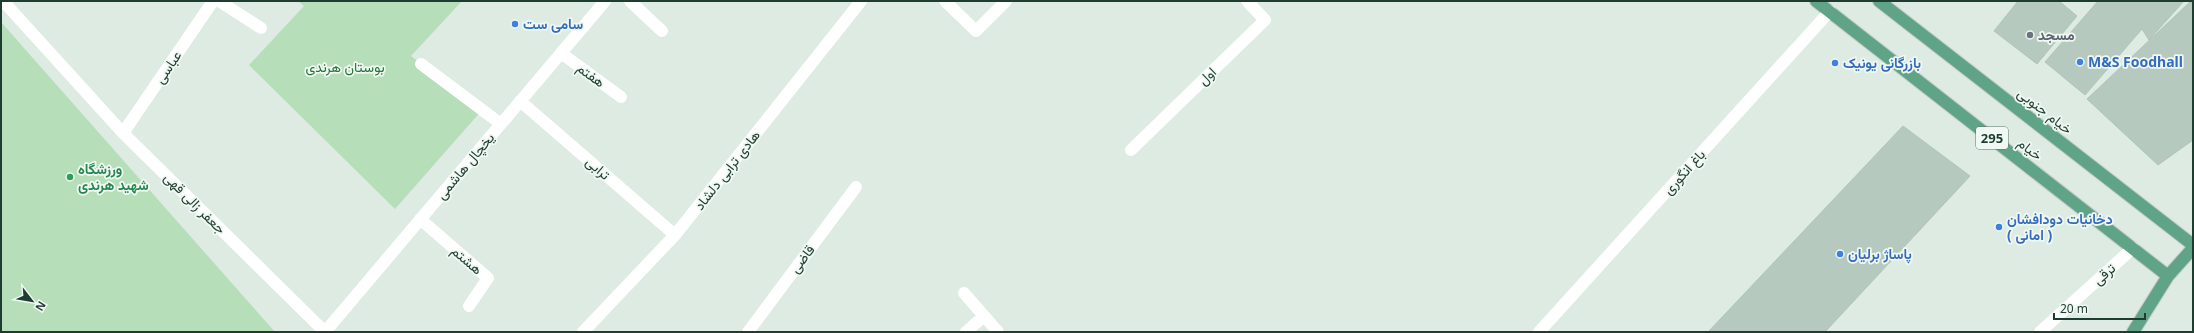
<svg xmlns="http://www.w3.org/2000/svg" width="2194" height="333" viewBox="0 0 2194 333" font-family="'Noto Sans',Vazirmatn,sans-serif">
<rect width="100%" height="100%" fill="#deebe3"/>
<!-- green -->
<path fill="#b5deb9" d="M298,1H462L411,56L483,109L395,209L249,65L304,6Z
M1,22L275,332H1Z"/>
<!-- building -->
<path fill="#b6c9be" stroke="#b0c5b9" d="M2018,1H2059L2077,16L2037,64L1994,31Z
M2098,1H2184L2149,40L2142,29L2085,95L2045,62Z
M2191,1L2193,8V140L2158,165L2087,99Z
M1903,126L1970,176L1825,332H1708Z"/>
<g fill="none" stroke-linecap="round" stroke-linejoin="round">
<!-- primary casing -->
<g stroke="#c0c8c5" stroke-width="14">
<path id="primary" d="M1816,1L2168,276
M1879,1L2193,245
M2133,332L2168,276L2193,248"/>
</g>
<!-- minor -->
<path stroke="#fff" stroke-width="12" d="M3,1L123,133L325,332
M219,1L261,28
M630,1L662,31
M945,1L976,31L1006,1
M561,53L621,97
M421,64L501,124
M520,101L675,235
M123,133L213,1
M1131,150L1265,20L1247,1
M420,219L488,278L469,306
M964,293L998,332
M325,332L605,1
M583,332L675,235L861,1
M748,332L856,187
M966,332L984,316
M1539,332L1830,11
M2040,332L2133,248"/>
<!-- primary -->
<use href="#primary" stroke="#5fa486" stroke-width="12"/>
</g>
<!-- markers -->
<g fill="#3f7fe0" stroke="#eff8f2" stroke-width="1.5">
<circle cx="515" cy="24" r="4"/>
<circle cx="2080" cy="62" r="4"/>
<circle cx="1835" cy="63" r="4"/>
<circle cx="1999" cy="227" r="4"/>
<circle cx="1840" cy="254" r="4"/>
</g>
<circle fill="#6b7280" stroke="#eff8f2" stroke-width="1.5" cx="2030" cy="35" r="4"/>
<circle fill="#2e9e5b" stroke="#eff8f2" stroke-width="1.5" cx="70" cy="177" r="4"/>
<g text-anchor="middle" stroke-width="3.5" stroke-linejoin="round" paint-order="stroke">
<!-- shield labels -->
<rect fill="#eff8f2" stroke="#5d746a" stroke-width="1" x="1976" y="127" width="32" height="22" rx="3"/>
<g font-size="13" font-weight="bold" fill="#1e3c2f">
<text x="1992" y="143">295</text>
</g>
<!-- shop labels -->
<g font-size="14" font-weight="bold" fill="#366cbe" stroke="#eff8f2" text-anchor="start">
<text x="523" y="29">سامی ست</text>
<text x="2088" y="67">M&amp;S Foodhall</text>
<text x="1843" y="68">بازرگانی یونیک</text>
<text x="2007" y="224">دخانیات دودافشان<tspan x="2007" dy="16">( امانی )</tspan></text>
<text x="1848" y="259">پاساژ برلیان</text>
</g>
<!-- worship labels -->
<g font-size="14" font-weight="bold" fill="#5b616d" stroke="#eff8f2" text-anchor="start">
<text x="2038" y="40">مسجد</text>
</g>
<!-- street labels -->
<g font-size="14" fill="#1e3c2f" stroke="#eff8f2">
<text transform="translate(168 67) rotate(-56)" y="5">عباسی</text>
<text transform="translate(591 75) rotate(36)" y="5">هفتم</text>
<text transform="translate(1207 76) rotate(-44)" y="5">اول</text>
<text transform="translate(2045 111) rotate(38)" y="5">خیام جنوبی</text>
<text transform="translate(2030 149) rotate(38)" y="5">خیام</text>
<text transform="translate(465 166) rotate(-50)" y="5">یخچال هاشمی</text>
<text transform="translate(598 168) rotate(41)" y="5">ترابی</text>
<text transform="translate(727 170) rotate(-52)" y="5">هادی ترابی دلشاد</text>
<text transform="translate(1684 172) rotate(-48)" y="5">باغ انگوری</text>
<text transform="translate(195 203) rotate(45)" y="5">جعفر زالی قهی</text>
<text transform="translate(802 259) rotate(-53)" y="5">قاضی</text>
<text transform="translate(467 260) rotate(41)" y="5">هشتم</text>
<text transform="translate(2104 274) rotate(-42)" y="5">ترقی</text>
</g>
<!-- park labels -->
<g font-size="14" fill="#267536" stroke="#eff8f2">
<text x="345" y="72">بوستان هرندی</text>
</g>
<!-- leisure labels -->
<g font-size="14" font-weight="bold" fill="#27864d" stroke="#eff8f2" text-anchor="start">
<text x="78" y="174">ورزشگاه<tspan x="78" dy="16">شهید هرندی</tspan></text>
</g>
</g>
<!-- border -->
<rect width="2194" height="333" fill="none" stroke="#1e3c2f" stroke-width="4"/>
<!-- north arrow -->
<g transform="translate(32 301) rotate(121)" stroke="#eff8f2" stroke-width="3" paint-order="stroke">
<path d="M0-3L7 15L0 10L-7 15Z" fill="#1e3c2f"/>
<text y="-6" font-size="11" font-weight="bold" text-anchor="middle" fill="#1e3c2f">N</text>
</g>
<!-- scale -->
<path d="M2054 313v6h91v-6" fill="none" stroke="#1e3c2f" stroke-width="2"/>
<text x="2060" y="313" font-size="12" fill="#1e3c2f" stroke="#eff8f2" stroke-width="3" paint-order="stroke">20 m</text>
</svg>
